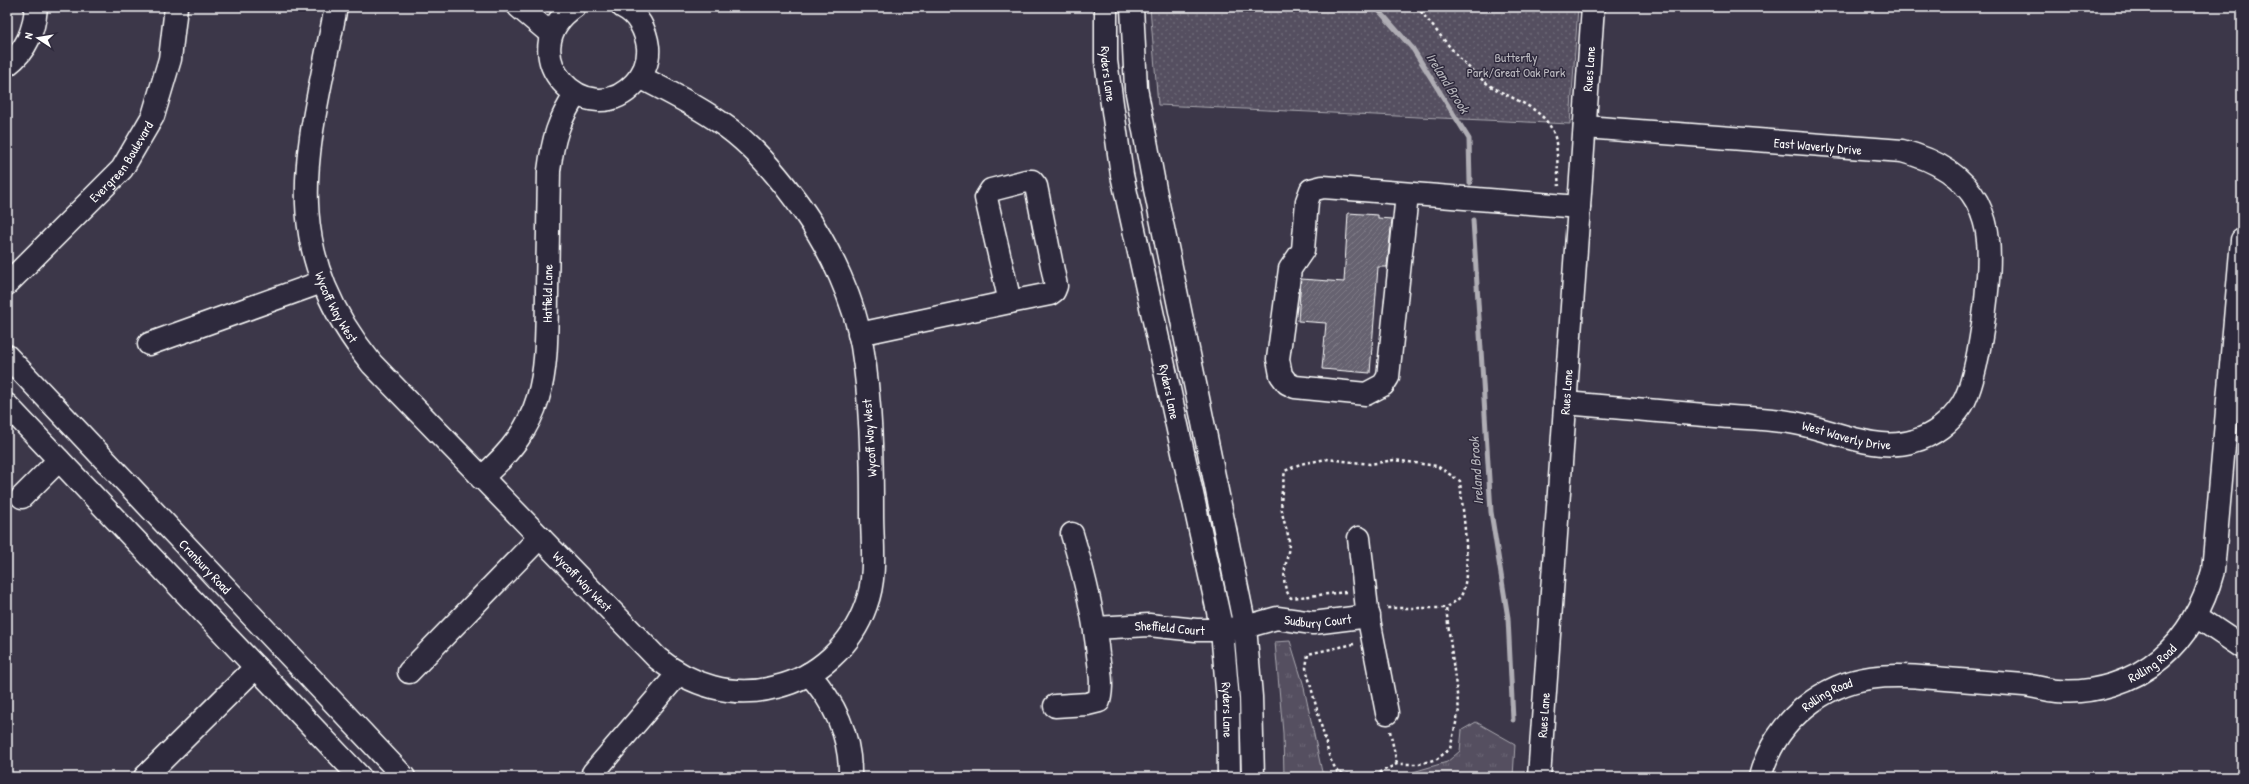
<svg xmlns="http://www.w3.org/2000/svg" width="2249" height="784" viewBox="0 0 2249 784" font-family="'Patrick Hand',sans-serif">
<defs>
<pattern id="grass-tufts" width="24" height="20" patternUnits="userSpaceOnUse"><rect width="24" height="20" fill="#555060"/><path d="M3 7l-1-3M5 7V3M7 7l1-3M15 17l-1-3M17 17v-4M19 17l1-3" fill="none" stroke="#6e6a78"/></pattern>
<pattern id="park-dots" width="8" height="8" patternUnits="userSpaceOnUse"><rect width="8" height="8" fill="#555060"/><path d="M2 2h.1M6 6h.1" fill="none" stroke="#6e6a78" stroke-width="1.8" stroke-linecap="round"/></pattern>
<pattern id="building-hatch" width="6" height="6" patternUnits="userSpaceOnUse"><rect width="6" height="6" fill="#666270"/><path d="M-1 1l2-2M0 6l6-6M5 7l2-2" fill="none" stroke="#7d7a85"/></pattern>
</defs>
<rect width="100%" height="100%" fill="#3c3749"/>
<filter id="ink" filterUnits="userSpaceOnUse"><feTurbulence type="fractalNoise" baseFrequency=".025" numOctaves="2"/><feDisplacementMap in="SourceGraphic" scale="8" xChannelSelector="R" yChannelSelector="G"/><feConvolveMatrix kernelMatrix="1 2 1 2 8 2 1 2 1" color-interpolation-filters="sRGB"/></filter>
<g filter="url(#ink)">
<!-- grass -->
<path fill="url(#grass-tufts)" stroke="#aaa8b0" d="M1290,641L1303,683L1322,772L1346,777H1284L1283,733L1275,642Z
M1476,722L1515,744L1513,777H1396L1447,762L1460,751L1462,730Z"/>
<!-- park -->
<path fill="url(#park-dots)" stroke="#aaa8b0" d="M1150,7H1578L1570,124L1158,105Z"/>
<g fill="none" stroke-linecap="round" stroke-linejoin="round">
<!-- stream -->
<path stroke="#afadb4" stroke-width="5" d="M1376,7L1413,49L1469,139L1470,183
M1473,220L1491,512L1508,618L1513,720"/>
</g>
<!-- building -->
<path fill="url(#building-hatch)" stroke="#fff" d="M1348,213L1378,215V218L1392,219L1387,267H1378L1370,373L1322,369L1326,323L1298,321L1301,279L1344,282Z"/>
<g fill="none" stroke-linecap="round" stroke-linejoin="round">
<!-- minor casing -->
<g stroke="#fff" stroke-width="25">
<g id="minor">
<path id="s1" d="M336,7C309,148 273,241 372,364L657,658C690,685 733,699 776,687C818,677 852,645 866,605C877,576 872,543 872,513C872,457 871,401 862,346C855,302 830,249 805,213C782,180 754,145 721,123C696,105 667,91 640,77"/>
<path d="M519,7L551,34"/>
<path d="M574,7C509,52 587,136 635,83C644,73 649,60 648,47C646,31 638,14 623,7"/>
<path d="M7,65C27,50 34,31 36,7"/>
<path d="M1026,181H1032L1036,186L1056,286L1054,291L1050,294L1010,302L986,198L991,190Z"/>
<path d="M1407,195L1388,377L1383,385L1366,394L1295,387L1287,383L1281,375L1278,359L1290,269L1303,250L1307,201L1311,190L1323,187L1337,188L1579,207"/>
<path id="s2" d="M7,284L122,169L153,116L170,59L176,7"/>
<path d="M859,334L1010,302"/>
<path d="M149,344L322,282"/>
<path id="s3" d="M1565,403C1616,407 1666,412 1716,416C1742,418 1769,418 1795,423C1833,430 1875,453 1914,441C1933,436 1951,422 1962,405C1979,378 1992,273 1988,240C1987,227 1983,214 1977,202C1961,173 1933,159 1902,151L1585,127"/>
<path id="s4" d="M481,478C549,420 546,374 547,292C548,252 548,211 549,171C553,139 558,121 576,94"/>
<path d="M22,497L59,460"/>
<path d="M1359,538L1367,609L1387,713"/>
<path d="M2196,616L2242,647"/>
<path id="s5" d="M1095,628L1149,625L1196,630H1222L1245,627L1277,618L1313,623L1369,616"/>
<path d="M409,672L540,537"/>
<path d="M809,674C835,703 851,738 850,777"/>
<path d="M1055,706L1087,704L1099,701C1103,685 1100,671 1098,655C1094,613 1084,574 1072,534"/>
<path d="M593,773L678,674"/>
<path d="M145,777L256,667"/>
<path id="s6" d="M1539,777L1593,7"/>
<path id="s7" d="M1760,777C1767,750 1783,725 1805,707C1849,671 1892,674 1946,679C1972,681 1998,683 2024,685C2035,686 2046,690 2057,691C2094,694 2133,682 2161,658C2188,635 2204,605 2213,571L2242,240"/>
</g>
</g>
<!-- major casing -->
<g stroke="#fff" stroke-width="25">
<g id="major">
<path id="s8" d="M1106,7V61L1122,175L1222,630L1228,701L1229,777"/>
<path d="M1132,7L1136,88L1155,189L1245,627L1251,697L1253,777"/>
<path id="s9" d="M7,356L404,777"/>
<path d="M7,405L360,777"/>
</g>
</g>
<!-- path -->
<path stroke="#fff" stroke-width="2.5" stroke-dasharray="3 3" stroke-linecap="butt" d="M1417,7C1438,32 1459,61 1485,82C1507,99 1543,105 1554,134C1558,144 1557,173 1559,186
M1346,592L1291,598C1277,581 1289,561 1289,541C1288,531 1283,521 1282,511C1280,497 1283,484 1285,471L1300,464L1327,459L1370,464L1394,460L1437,466L1460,481C1462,507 1473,574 1461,596C1458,600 1451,604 1446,608
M1354,644L1308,654L1306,668L1330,759L1338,773L1355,775V777
M1390,731L1397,764
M1355,775L1376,774L1397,764H1419L1437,759L1450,749L1459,710L1446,608H1385"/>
<!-- minor -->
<use href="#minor" stroke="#2f2a3d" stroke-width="22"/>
<!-- major -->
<use href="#major" stroke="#2f2a3d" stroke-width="22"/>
</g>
</g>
<g text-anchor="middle" stroke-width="3" stroke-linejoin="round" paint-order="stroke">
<!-- park labels -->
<g font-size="13" fill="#bbb9bf" stroke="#2f2a3d">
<text x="1516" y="62">Butterfly<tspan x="1516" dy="15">Park/Great Oak Park</tspan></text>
</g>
<!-- street labels -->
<g font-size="13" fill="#fff" stroke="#2f2a3d">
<text dy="5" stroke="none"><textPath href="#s6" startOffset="710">Rues Lane</textPath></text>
<text dy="5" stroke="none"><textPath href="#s8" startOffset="67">Ryders Lane</textPath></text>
<text transform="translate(1818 146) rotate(5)" y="5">East Waverly Drive</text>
<text dy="5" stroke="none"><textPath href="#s2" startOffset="168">Evergreen Boulevard</textPath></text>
<text dy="5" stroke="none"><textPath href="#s4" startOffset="205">Hatfield Lane</textPath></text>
<text dy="5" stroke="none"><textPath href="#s1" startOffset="308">Wycoff Way West</textPath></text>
<text dy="5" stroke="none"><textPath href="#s8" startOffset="391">Ryders Lane</textPath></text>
<text dy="5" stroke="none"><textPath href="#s6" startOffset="386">Rues Lane</textPath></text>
<text dy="5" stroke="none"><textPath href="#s3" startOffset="284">West Waverly Drive</textPath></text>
<text transform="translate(869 438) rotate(-94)" y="5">Wycoff Way West</text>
<text dy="5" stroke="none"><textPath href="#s9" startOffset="289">Cranbury Road</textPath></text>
<text dy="5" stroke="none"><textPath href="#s1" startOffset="678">Wycoff Way West</textPath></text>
<text dy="5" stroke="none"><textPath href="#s5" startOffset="225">Sudbury Court</textPath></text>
<text dy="5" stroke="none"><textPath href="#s5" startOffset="75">Sheffield Court</textPath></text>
<text dy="5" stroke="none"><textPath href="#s7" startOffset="446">Rolling Road</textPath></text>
<text dy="5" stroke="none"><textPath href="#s7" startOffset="110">Rolling Road</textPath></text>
<text dy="5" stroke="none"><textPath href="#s8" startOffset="715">Ryders Lane</textPath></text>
<text dy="5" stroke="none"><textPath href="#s6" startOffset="62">Rues Lane</textPath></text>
</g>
<!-- water labels -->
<g font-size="14" font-style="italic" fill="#b5b4ba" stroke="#2f2a3d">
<text transform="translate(1448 83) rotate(58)" y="5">Ireland Brook</text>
<text transform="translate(1476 471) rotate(-94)" y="5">Ireland Brook</text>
</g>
</g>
<!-- margin -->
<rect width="2249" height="784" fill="none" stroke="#2f2a3d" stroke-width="24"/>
<rect x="12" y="12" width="2225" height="760" fill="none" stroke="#fff" stroke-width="1.5" filter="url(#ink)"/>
<!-- north arrow -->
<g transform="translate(38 38) rotate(282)" stroke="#2f2a3d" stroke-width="3" paint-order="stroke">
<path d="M0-3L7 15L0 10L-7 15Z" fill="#ffffff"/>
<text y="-6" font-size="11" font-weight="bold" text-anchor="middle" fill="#ffffff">N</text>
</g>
</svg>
